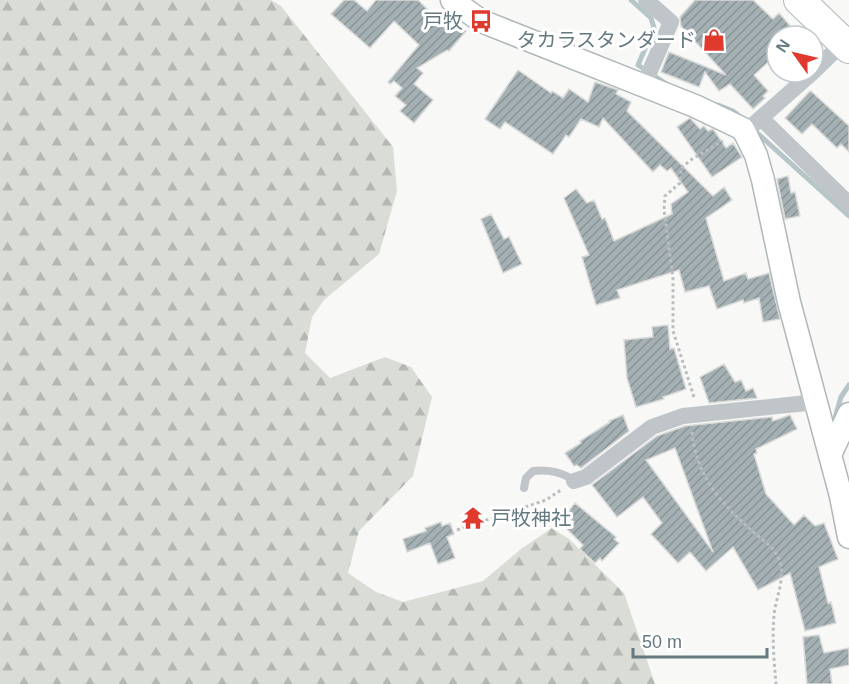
<svg xmlns="http://www.w3.org/2000/svg" width="849" height="684" viewBox="0 0 849 684" font-family="Helvetica,'Noto Sans JP',sans-serif">
<defs>
<pattern id="forest-firs" width="22" height="20" patternUnits="userSpaceOnUse" patternTransform="scale(1.5)"><rect width="22" height="20" fill="#d9ddd5"/><path d="M5 1l3.5 6h-7zM16 11l3.5 6h-7z" fill="#b4b8b2"/></pattern>
<pattern id="building-hatch" width="6" height="6" patternUnits="userSpaceOnUse" patternTransform="scale(1.5)"><rect width="6" height="6" fill="#a4b0b3"/><path d="M-1 1l2-2M0 6l6-6M5 7l2-2" fill="none" stroke="#899497"/></pattern>
</defs>
<rect width="100%" height="100%" fill="#f8f8f6"/>
<!-- forest -->
<path fill="url(#forest-firs)" d="M0,0H271L281,6L393,147L397,191L379,254L324,300L312,317L305,353L330,378L385,357L411,367L432,397L413,476L359,531L348,573L376,592L403,602L483,581L521,549L552,528L569,539L624,593L655,684H0Z"/>
<g fill="none" stroke-linecap="round" stroke-linejoin="round">
<!-- stream -->
<path stroke="#b6c5c7" stroke-width="5" d="M631,0L651,18L654,28L638,65L665,83
M718,105L733,111L739,116
M755,131L849,216
M835,418L841,397L849,385"/>
</g>
<!-- building -->
<path fill="url(#building-hatch)" stroke="#dadad8" stroke-width="1.5" fill-rule="evenodd" d="M344,0H354L367,11L376,0H418L434,16L439,11L446,17L448,15L466,31L449,51L447,50L417,68L423,73L414,84L433,100L414,123L400,111L406,105L395,96L402,88L394,81L390,84L388,82L419,45L394,21L370,48L331,14Z
M695,0H753L773,19L779,13L799,36H777V54L754,75L768,91L763,96L765,98L753,109L730,84L719,91L705,72L699,87L661,72L669,52L726,75L681,26L680,17Z
M518,70L551,93L552,91L563,98L569,89L588,102L595,82L618,90L616,94L631,102L627,111L713,196L724,187L732,200L706,218L724,281L746,273L748,279L769,273L780,319L763,322L759,298L744,303L743,300L717,309L709,286L685,292L679,270L617,290L620,298L596,305L582,257L589,255L564,198L576,189L587,203L594,200L602,219L605,218L614,241L672,214L671,204L688,192L671,168L667,171L660,165L653,172L603,118L599,127L581,119L569,137L566,135L553,154L505,122L500,129L485,119Z
M810,91L812,92L849,126V152L841,144L837,148L812,124L802,134L785,118Z
M690,118L700,129L704,126L708,131L713,129L726,148L733,143L742,157L712,177L677,127Z
M788,176L791,193L795,192L800,216L785,219L777,179Z
M491,214L504,239L509,237L522,264L503,273L481,219Z
M668,325L670,349L674,348L686,389L663,397L664,399L636,407L627,378L624,340L653,337L652,327Z
M724,364L735,382L741,380L746,391L753,388L757,398L709,403L700,377Z
M623,415L629,431L581,468L577,465L574,466L565,453L581,443L580,441L610,422L609,421Z
M790,415L797,429L756,449L757,453L754,454L766,494L794,525L804,515L815,526L824,523L838,559L819,567L828,603L831,602L836,623L805,631L790,573L758,590L733,547L706,571L690,552L678,563L651,534L662,523L643,497L617,517L592,485L657,436L685,426L772,417L773,421ZM675,448L713,552L646,460Z
M575,503L616,537L614,539L619,543L602,561L600,558L595,563L580,549L583,545L567,529L574,522L566,515Z
M441,522L442,526L450,523L454,534L447,537L455,558L438,564L430,543L407,552L403,539L426,531L425,528Z
M819,635L824,653L849,648V665L830,669L832,684H807L803,637Z"/>
<g fill="none" stroke-linecap="round" stroke-linejoin="round">
<!-- secondary casing -->
<g stroke="#afb8bb" stroke-width="25">
<path id="secondary" d="M452,0L481,21L695,106L743,129L756,155L763,180L789,302L841,496L849,537
M830,455L849,414"/>
</g>
<!-- highway casing -->
<g stroke="#b3b8bb" stroke-width="32">
<path id="highway" d="M799,0L849,48"/>
</g>
<!-- path -->
<path stroke="#babec0" stroke-width="3" stroke-dasharray="3 3" stroke-linecap="butt" d="M694,397L673,331V278L664,210L665,196L680,183L681,168L692,159L723,141
M692,432C696,476 721,503 752,531C761,539 773,546 778,557C787,576 776,596 774,615C772,638 774,661 776,684
M457,530L546,500L561,490"/>
<!-- lane -->
<path stroke="#bfc5c8" stroke-width="8" d="M524,488L526,478L533,471C547,469 563,472 574,481"/>
<!-- street -->
<path stroke="#bfc5c8" stroke-width="16" d="M813,72L848,38
M643,87L671,22L646,0
M761,118L849,204
M753,125L813,72
M574,481L586,477L652,427L683,416L816,402"/>
<!-- secondary -->
<use href="#secondary" stroke="#fff" stroke-width="22"/>
<!-- highway -->
<use href="#highway" stroke="#fff" stroke-width="30"/>
</g>
<!-- icons -->
<defs>
<g id="bus-bare" transform="scale(1.8)"><path d="M-5-6H5V4H4V6H2V4H-2V6H-4V4H-5ZM-3.5-4V0h7V-4ZM-3.5 1.2v1.5H-2V1.2ZM2 1.2v1.5H3.5V1.2Z" fill="#e0392e" stroke="#fff" stroke-width="2.5" paint-order="stroke"/></g>
<g id="shop-bare" transform="scale(1.8)"><path d="M-5-2.5h2.3a2.7 3.5 0 0 1 5.4 0H5L5.5 6h-11ZM-1.5-2.5h3a1.5 2.3 0 0 0-3 0Z" fill="#e0392e" stroke="#fff" stroke-width="2.5" paint-order="stroke"/></g>
<g id="temple-bare" transform="scale(1.8)"><path d="M0-6L5-2H3V0L6.5 2.5H4V6H1.5V3h-3V6H-4V2.5H-6.5L-3 0V-2H-5Z" fill="#e0392e" stroke="#fff" stroke-width="2.5" paint-order="stroke"/></g>
</defs>
<g fill-rule="evenodd">
<use href="#bus-bare" x="481" y="21"/>
<use href="#shop-bare" x="714" y="40"/>
<use href="#temple-bare" x="473" y="518"/>
</g>
<g text-anchor="middle" stroke-width="6" stroke-linejoin="round" paint-order="stroke">
<!-- poi labels -->
<g font-size="20" fill="#647980" stroke="#fff" text-anchor="end">
<text x="463" y="28">戸牧</text>
<text x="696" y="47">タカラスタンダード</text>
<text x="491" y="525" text-anchor="start">戸牧神社</text>
</g>
</g>
<!-- north arrow -->
<g transform="translate(795 54) rotate(304)"><circle r="28" fill="#ffffff" stroke="#c1c9cc" stroke-width="1.5"/>
<path d="M0-4.5L10 22L0 15L-10 22Z" fill="#e0392e"/>
<text y="-9" font-size="16" font-weight="bold" text-anchor="middle" fill="#647980">N</text>
</g>
<!-- scale -->
<path d="M633 648v9h134v-9" fill="none" stroke="#647980" stroke-width="3"/>
<text x="642" y="648" font-size="18" fill="#647980" stroke="#ffffff" stroke-width="4.5" paint-order="stroke">50 m</text>
</svg>
